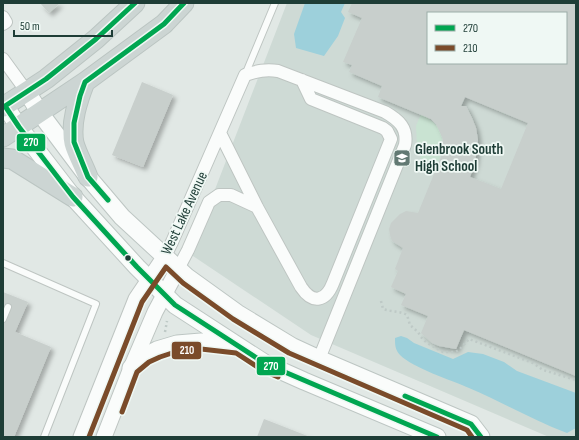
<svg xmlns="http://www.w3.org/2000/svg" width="579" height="440" viewBox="0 0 579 440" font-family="'Sofia Sans Condensed',sans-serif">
<defs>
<filter id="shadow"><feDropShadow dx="3.5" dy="3.5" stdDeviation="2" flood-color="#0004"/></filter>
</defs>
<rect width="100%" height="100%" fill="#e1e8e5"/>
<!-- built -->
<path fill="#cedad5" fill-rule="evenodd" d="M287,3H576V437H549L311,335L190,254ZM428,13H566V63H428Z"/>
<!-- green -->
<path fill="#c9e3d2" d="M421,114C449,128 445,148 434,173L424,169L417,146L416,126Z"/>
<!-- water -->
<path fill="#9dd0db" d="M305,3H345L341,12L345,18L338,36L324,56L296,48L294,34Z
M401,336L407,338L414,343L453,359L468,352L483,354L504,362L517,371L576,393V428L567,433C533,420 502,402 469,388C451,380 413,368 400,355C395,350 395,344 395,338Z"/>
<!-- building -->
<path fill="#c8cfcc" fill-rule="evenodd" filter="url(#shadow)" d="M40,3H60L49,13Z
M352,3H576V376L464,330L456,349L439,346L432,343L421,333L428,316L401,305L406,294L391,287L398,271L395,269L403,248L392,241L390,235L389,229L391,223L400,214L406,211L418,213L441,157L443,139L436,124L431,119L378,97L382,86L349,72L352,65L343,62L362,18L348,12ZM428,13H566V63H428ZM465,97L528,123L501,189L470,177L475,163L478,140L476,128L472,118L466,106H461Z
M142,82L173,95L143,167L112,155Z
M3,292L28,302L15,332L51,347L14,437H3Z
M264,419L310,437H257Z"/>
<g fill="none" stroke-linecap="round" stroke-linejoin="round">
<!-- service casing -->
<g stroke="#bec5c2" stroke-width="8">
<path id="service" d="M245,75L275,3
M3,263L96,304L44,437
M3,319L8,307"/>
</g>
<!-- minor casing -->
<g stroke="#bec5c2" stroke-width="14">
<path id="minor" d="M3,17L6,22L3,24
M3,59L27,92
M220,133L257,207L301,287C313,305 326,301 333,283L391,139L387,131L383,128L311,99L302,80
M165,256L172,242L245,75C257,71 266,69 278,71L385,112C399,120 408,128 405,145L319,359
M178,269L188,250L209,202L219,195H231L257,207"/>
</g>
<!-- tertiary casing -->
<g stroke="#bec5c2" stroke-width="17">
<path id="tertiary" d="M81,437L136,299L165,256
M104,437L131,368L155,312L178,269"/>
</g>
<!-- secondary casing -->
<g stroke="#bdc6c3" stroke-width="19">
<path id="secondary" d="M27,92L40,113L88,177L122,217L187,277L237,313L293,347L319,359L471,424L481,437
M5,106L19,127L73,197L137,267L175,305L266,364L304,381L437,437
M131,368L145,356L157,350L177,344L201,342L234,346"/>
</g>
<!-- primary casing -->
<g stroke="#bbc5c2" stroke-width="21">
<path id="primary" d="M85,82C78,100 70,123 74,143C77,154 84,166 88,177
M3,107L46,79L96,39L135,3
M3,137L85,82L164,24L184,3
M3,158L12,159L73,197"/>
</g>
<!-- path -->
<path stroke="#bec9c6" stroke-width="2.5" stroke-dasharray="2 3" stroke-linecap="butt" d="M381,301L383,309C392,312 400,311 407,315L410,325L418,332L421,337L427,343L443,352H455L459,350L469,339L533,363L543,370L576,380
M165,332L167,321"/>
<!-- service -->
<use href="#service" stroke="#fafcfb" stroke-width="6"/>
<!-- minor -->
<use href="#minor" stroke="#fafcfb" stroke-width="12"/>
<!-- tertiary -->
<use href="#tertiary" stroke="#fafcfb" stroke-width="15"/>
<!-- secondary -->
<use href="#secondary" stroke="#fafcfb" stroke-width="17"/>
<!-- primary -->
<use href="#primary" stroke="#ccd5d3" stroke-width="19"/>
<!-- bus-1 casing -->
<g stroke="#eff8f4" stroke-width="8">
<path id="bus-1" d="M135,3L96,39L46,79L5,106L19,127L73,197L137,267L175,305L266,364L437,437
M108,200L88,177L74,142V123L80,96L85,82L164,24L184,3
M405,396L471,424L481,437"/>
</g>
<!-- bus-2 casing -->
<g stroke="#eff8f4" stroke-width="8">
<path id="bus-2" d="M122,412L137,372L149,362L160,357L178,351L201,349L236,353L262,370L278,377
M89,437L142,302L166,267L183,283L233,319L289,353L467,430L472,437"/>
</g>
<!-- bus-1 -->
<use href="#bus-1" stroke="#00a651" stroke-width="5"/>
<!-- bus-2 -->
<use href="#bus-2" stroke="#7a4b2a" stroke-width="5"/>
</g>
<!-- icons -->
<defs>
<g id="school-square" transform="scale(0.9)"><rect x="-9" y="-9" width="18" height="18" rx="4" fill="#627973" stroke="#eff8f4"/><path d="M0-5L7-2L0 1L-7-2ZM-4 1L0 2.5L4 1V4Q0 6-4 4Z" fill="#fff"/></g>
</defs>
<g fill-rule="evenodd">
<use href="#school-square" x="402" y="158"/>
</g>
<!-- markers -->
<circle fill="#1e3d36" stroke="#eff8f4" stroke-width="1.5" cx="128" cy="258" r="3.5"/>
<g text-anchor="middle" stroke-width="3.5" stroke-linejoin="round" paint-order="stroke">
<!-- poi labels -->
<g font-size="15" font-weight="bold" fill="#1e3d36" stroke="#eff8f4" text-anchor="start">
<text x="415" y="154">Glenbrook South<tspan x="415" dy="17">High School</tspan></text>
</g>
<!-- street labels -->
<g font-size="15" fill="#1e3d36" stroke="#eff8f4">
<text transform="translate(184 213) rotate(-65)" y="5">West Lake Avenue</text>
</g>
</g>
<g stroke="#eff8f4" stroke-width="1.5">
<rect x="16" y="133" width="30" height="19" rx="4" fill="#00a651"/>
<rect x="171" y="341" width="31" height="19" rx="4" fill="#7a4b2a"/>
<rect x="256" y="356" width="30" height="20" rx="4" fill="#00a651"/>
</g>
<g font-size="11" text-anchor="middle" font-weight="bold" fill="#fff">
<text x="31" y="146">270</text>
<text x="187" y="354">210</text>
<text x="271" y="370">270</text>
</g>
<!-- border -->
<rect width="579" height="440" fill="none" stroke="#1e3d36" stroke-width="8"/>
<!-- legend -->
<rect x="427" y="12" width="140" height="52" fill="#eff8f4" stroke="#9bada8"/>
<rect x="435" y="25" width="20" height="6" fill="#00a651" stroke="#9bada8"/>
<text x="463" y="32" font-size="12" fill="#1e3d36">270</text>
<rect x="435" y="45" width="20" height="6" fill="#7a4b2a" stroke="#9bada8"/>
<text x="463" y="52" font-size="12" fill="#1e3d36">210</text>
<!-- scale -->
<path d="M14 30v6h98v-6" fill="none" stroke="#1e3d36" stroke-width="2"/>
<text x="20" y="30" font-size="12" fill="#1e3d36" stroke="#eff8f4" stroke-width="3" paint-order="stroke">50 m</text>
</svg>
